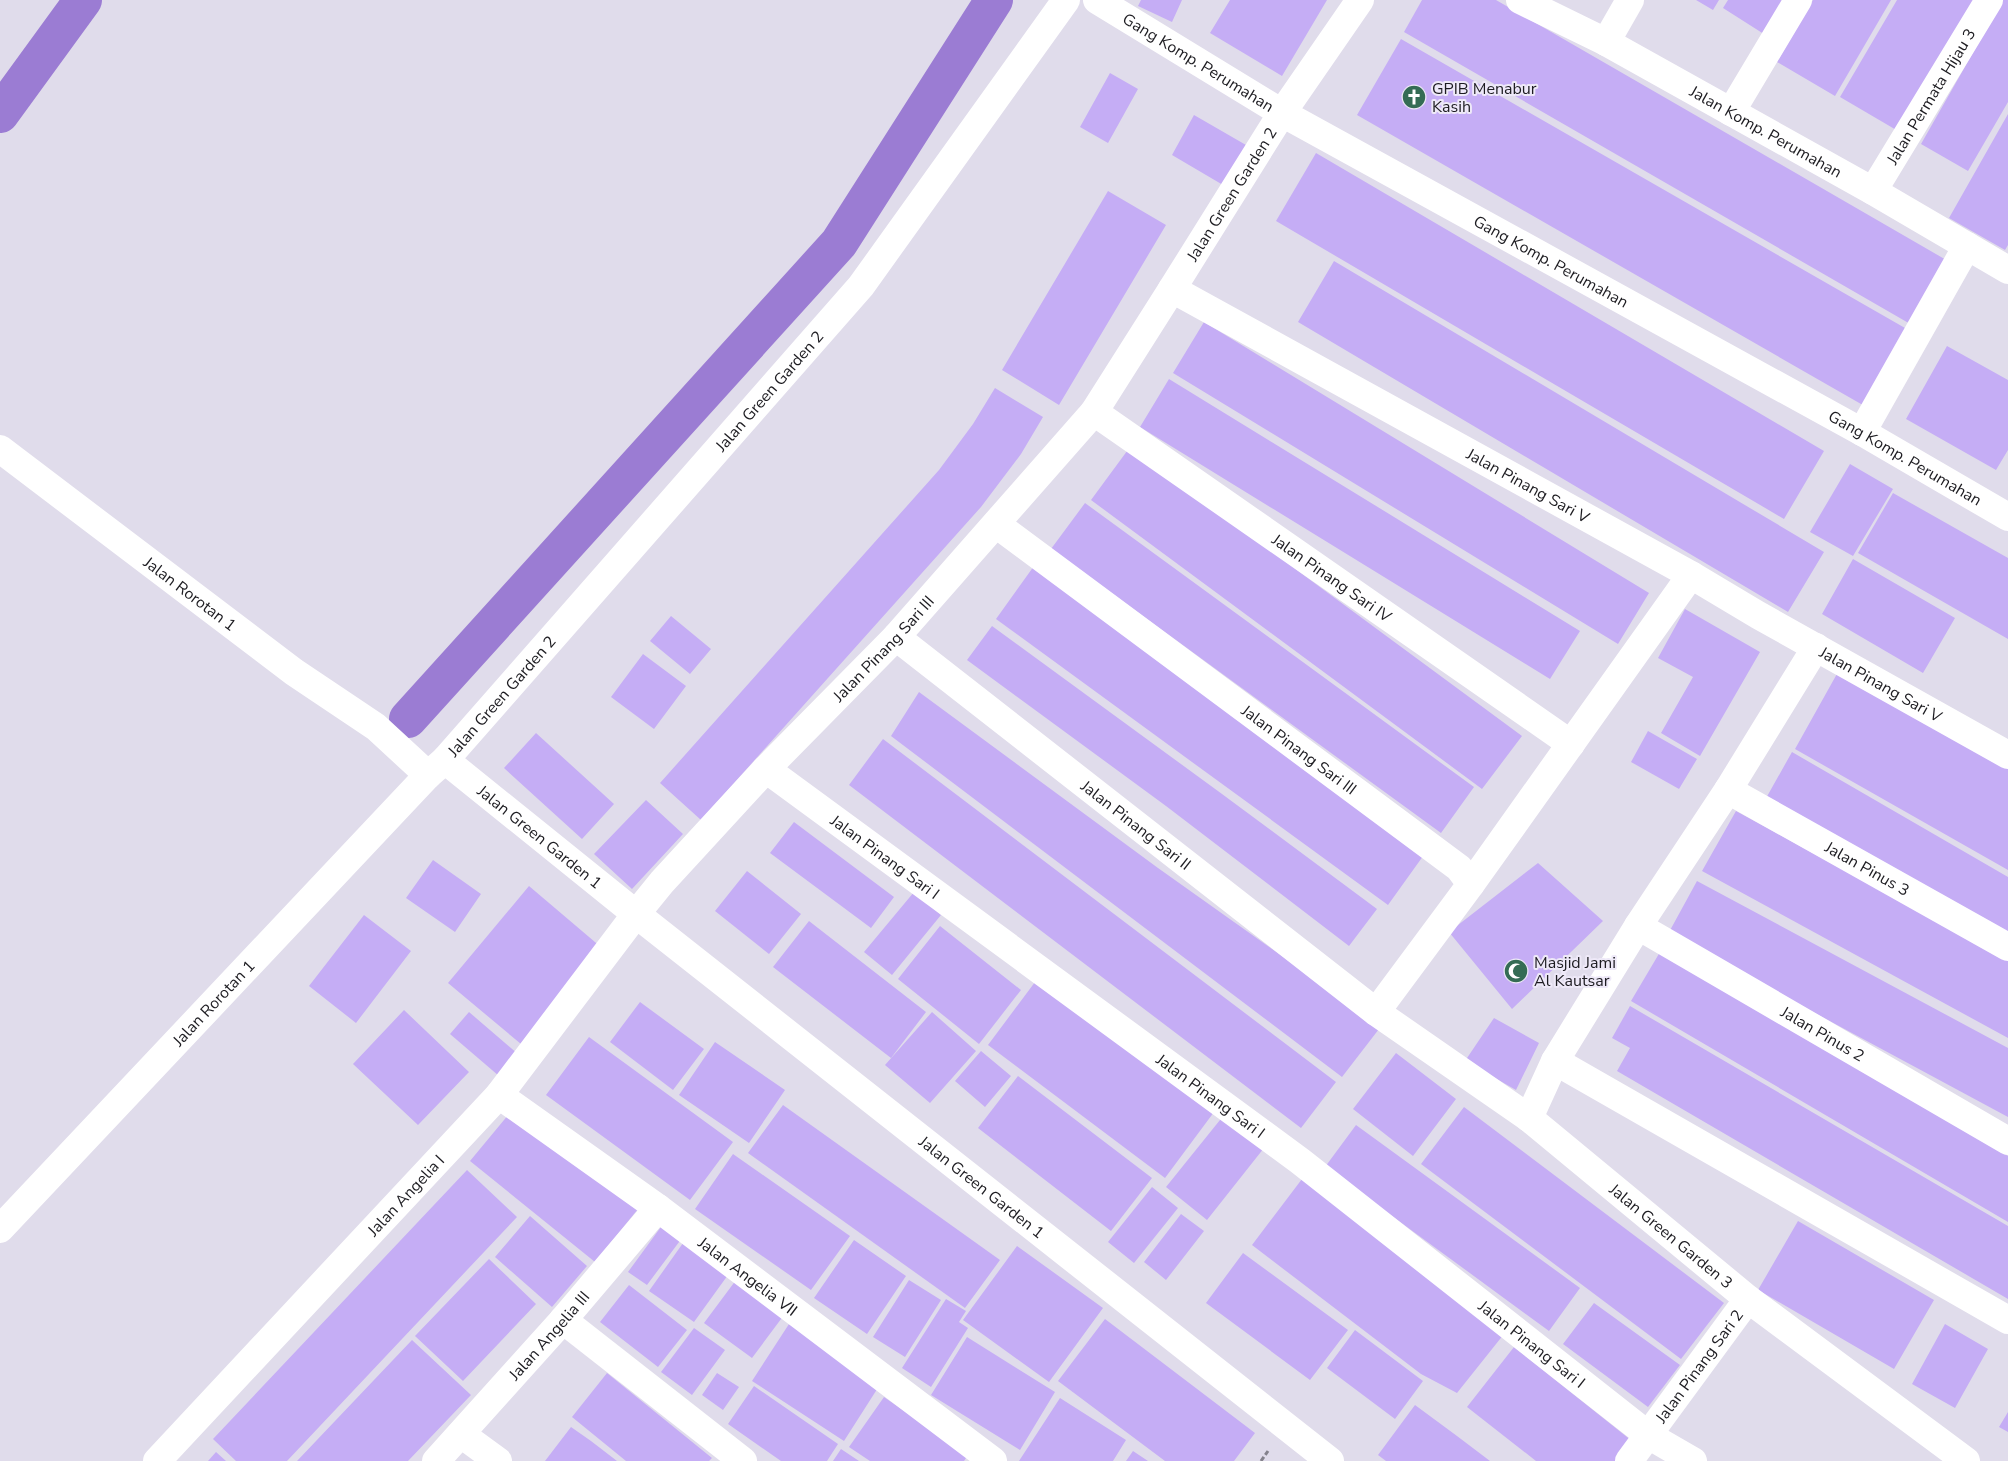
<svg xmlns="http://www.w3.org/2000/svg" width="2008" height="1461" viewBox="0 0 2008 1461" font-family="'Nunito Sans',sans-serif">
<rect width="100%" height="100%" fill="#e0dceb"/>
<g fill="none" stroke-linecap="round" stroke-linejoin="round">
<!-- canal -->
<path stroke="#9b7cd3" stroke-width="38" d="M0,114L83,0
M408,719L839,243L994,0"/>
</g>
<!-- building -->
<path fill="#c5adf5" d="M1141,0H1182L1172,22L1138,6Z
M1230,0H1327L1282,76L1210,33Z
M1422,0H1496L1948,261L1912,325L1404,32Z
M1696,0H1719L1713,10Z
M1728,0H1789L1767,36L1723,8Z
M1813,0H1891L1835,96L1777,62Z
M1897,0H1974L1898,131L1840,97Z
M2003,0H2008V102L1968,171L1921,144Z
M1401,39L1912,332L1868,408L1357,115Z
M1110,73L1138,89L1108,143L1080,127Z
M2008,114V245L2005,250L1949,218Z
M1194,115L1246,145L1223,185L1172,155Z
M1316,153L1824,451L1784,519L1276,221Z
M1108,191L1166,225L1059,405L1002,370Z
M1334,261L1824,552L1788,612L1298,322Z
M1204,322L1649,593L1618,644L1173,373Z
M1947,346L2008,380V450L1996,470L1906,419Z
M1169,379L1580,631L1550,679L1140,427Z
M995,388L1043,417L1021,454L981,507L701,820L660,783L939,470L973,424Z
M1130,447L1522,736L1482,789L1091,500Z
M1850,464L1893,489L1853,556L1810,532Z
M1893,493L2008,558V639L1858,553Z
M1085,503L1474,787L1441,833L1051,549Z
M1853,559L1955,618L1923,673L1822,614Z
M1034,566L1426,852L1388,905L996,619Z
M1685,609L1760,652L1700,756L1661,733L1693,677L1658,658Z
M671,616L711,649L690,674L650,641Z
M992,626L1222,794L1377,909L1349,946L1166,806L967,660Z
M643,654L686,686L654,729L611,697Z
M1838,672L2008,769V870L1795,749Z
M919,692L1158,868L1303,971L1379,1029L1342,1077L891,736Z
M1648,731L1697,759L1679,789L1631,762Z
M536,733L614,804L582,839L504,768Z
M883,739L1336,1082L1301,1128L849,785Z
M1792,752L2008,877V938L1765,800Z
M646,800L683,834L632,889L594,854Z
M1736,811L2008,960V1038L1702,871Z
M794,822L894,897L871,928L770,853Z
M433,860L481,894L455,932L406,898Z
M1538,863L1603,921L1512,1009L1449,932Z
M747,871L801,914L769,954L715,911Z
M1697,881L2008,1048V1117L1668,934Z
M529,886L602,948L521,1044L448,983Z
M914,892L941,915L892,975L864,952Z
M364,915L411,951L356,1023L309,986Z
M809,921L926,1012L891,1058L773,967Z
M940,926L1021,990L979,1044L898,979Z
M1660,952L2008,1156V1222L1631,1001Z
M1041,974L1217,1108L1165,1178L988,1045Z
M640,1002L704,1049L673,1090L610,1042Z
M1630,1006L2008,1226V1299L1617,1071L1630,1048L1612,1038Z
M404,1010L469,1072L418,1125L353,1064Z
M469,1012L518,1054L499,1076L450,1034Z
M932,1012L976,1051L930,1103L885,1065Z
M1494,1018L1539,1043L1516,1090L1465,1061Z
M589,1037L733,1142L690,1200L546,1095Z
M715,1042L785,1090L749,1143L679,1095Z
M981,1051L1011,1076L985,1107L955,1081Z
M1396,1053L1456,1099L1413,1156L1353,1109Z
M1018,1076L1152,1178L1111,1231L978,1128Z
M783,1105L1000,1260L965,1308L748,1153Z
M1464,1107L1724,1303L1681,1359L1421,1164Z
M513,1109L638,1209L595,1262L470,1161Z
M1224,1115L1264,1148L1207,1220L1166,1187Z
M1356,1125L1580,1288L1549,1331L1325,1167Z
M733,1154L850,1236L811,1290L695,1209Z
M467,1170L517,1217L287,1461H236L213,1439Z
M1302,1179L1504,1334L1457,1393L1421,1374L1252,1245Z
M1152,1187L1178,1208L1134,1263L1108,1242Z
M1181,1214L1204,1231L1166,1280L1144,1262Z
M530,1216L587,1266L552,1307L495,1257Z
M666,1220L685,1234L647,1285L628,1272Z
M1798,1221L1934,1300L1894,1369L1758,1290Z
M688,1236L733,1268L694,1322L649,1291Z
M854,1240L906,1276L867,1334L814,1298Z
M1017,1246L1103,1308L1049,1382L963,1320Z
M1243,1253L1348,1330L1310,1380L1206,1303Z
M489,1259L536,1304L463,1381L415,1336Z
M739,1276L787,1311L752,1358L704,1323Z
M909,1280L941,1300L905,1357L873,1337Z
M629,1285L687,1330L658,1367L600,1322Z
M946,1299L966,1311L959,1322L968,1328L931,1387L902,1368Z
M1594,1303L1680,1365L1648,1407L1563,1344Z
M1105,1319L1255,1433L1234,1461H1165L1058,1381Z
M789,1324L881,1383L844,1441L752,1381Z
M1945,1324L1988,1349L1955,1408L1912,1384Z
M694,1328L725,1350L692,1395L661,1372Z
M1355,1330L1423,1381L1395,1419L1327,1368Z
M967,1337L1055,1392L1020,1450L931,1395Z
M412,1340L471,1395L408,1461H297Z
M1514,1347L1632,1441L1616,1461H1536L1467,1407Z
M607,1373L712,1458L709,1461H626L572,1417Z
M717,1373L739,1387L723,1410L702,1395Z
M754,1386L838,1444L827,1461H781L728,1424Z
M884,1397L968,1455L964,1461H870L849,1447Z
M1060,1398L1126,1440L1113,1461H1019Z
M1415,1405L1457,1436L1490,1461H1386L1378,1455Z
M2008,1412V1432L1999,1427Z
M571,1427L591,1441L617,1461H545Z
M841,1449L859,1461H833Z
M1133,1451L1148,1461H1126Z
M216,1452L226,1461H208Z"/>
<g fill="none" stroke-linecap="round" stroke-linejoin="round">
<!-- path -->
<path stroke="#84828c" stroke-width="3" stroke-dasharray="5 2.5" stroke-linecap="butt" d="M1261,1461L1268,1451"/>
<!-- minor -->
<g stroke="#fff" stroke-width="28">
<path id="s1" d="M1097,0L1282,113L1862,432L2008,517"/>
<path id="s2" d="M1520,0L1606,42L1873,191L2008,270"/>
<path d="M1606,42L1630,0"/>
<path d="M1731,112L1798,0"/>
<path id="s3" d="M1873,191L1989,0"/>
<path id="s4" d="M1172,289L1282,113L1360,0"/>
<path id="s5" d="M1094,412L1571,744"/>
<path d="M1862,432L1967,246"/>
<path id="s6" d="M0,449L294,672L376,727L428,775"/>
<path id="s7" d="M996,524L1459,868L1471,884L1376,1012"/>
<path id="s8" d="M896,637L1376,1012L1529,1118L1748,1299L1966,1461"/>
<path id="s9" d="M445,760L636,914L1330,1461"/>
<path id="s10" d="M766,769L1300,1161L1648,1435L1693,1461"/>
<path id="s11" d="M1728,790L2008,947"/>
<path d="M1471,884L1691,575"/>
<path id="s12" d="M1638,926L2008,1141"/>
<path d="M1555,1061L2008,1320"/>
<path id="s13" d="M499,1095L658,1208L993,1461"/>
<path d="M1529,1118L1555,1061L1638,926L1728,790L1816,647"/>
<path id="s14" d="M0,1229L428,775L445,760L861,286L1066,0"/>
<path d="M563,1320L743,1461"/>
<path d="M461,1434L498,1461"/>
<path id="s15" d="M157,1461L499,1095L636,914L662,882L766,769L896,637L1094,412L1172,289L1691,575L1758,615L2008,755"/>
<path id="s16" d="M436,1461L563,1320L658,1208"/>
<path id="s17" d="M1629,1461L1748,1299"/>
</g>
</g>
<!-- icons -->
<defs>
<g id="church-disc" transform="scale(1.25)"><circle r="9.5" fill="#346c54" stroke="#eee9f8"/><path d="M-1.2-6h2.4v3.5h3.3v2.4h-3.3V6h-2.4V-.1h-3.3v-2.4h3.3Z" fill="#fff"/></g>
<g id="mosque-disc" transform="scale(1.25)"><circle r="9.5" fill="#346c54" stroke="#eee9f8"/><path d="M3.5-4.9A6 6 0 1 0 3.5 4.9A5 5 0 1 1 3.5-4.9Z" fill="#fff"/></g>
</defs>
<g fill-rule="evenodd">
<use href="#church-disc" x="1414" y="97"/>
<use href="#mosque-disc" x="1516" y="971"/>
</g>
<g text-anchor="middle" stroke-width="4" stroke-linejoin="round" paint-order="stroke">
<!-- street labels -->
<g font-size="16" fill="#1d1c21" stroke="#eee9f8">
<text dy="6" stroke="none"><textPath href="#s1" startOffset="119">Gang Komp. Perumahan</textPath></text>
<text dy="6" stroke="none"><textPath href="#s3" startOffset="111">Jalan Permata Hijau 3</textPath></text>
<text dy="6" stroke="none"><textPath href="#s2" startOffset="279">Jalan Komp. Perumahan</textPath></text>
<text dy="6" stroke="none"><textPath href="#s4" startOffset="112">Jalan Green Garden 2</textPath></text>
<text dy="6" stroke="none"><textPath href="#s1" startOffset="524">Gang Komp. Perumahan</textPath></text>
<text dy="6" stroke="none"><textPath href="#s14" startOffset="1138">Jalan Green Garden 2</textPath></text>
<text dy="6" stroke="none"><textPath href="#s1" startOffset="929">Gang Komp. Perumahan</textPath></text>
<text dy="6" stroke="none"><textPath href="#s15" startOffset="1960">Jalan Pinang Sari V</textPath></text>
<text dy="6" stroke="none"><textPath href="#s5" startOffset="290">Jalan Pinang Sari IV</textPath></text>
<text dy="6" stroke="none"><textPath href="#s6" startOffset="239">Jalan Rorotan 1</textPath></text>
<text dy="6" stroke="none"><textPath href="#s15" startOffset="1091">Jalan Pinang Sari III</textPath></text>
<text dy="6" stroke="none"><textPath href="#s15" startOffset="2365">Jalan Pinang Sari V</textPath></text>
<text dy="6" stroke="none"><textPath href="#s14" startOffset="732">Jalan Green Garden 2</textPath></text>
<text dy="6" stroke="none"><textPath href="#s7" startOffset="378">Jalan Pinang Sari III</textPath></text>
<text dy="6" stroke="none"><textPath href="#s8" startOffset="305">Jalan Pinang Sari II</textPath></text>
<text dy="6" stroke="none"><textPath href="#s9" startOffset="122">Jalan Green Garden 1</textPath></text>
<text dy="6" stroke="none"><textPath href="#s10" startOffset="148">Jalan Pinang Sari I</textPath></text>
<text dy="6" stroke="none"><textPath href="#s11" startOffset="160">Jalan Pinus 3</textPath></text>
<text dy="6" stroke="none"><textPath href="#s14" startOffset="311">Jalan Rorotan 1</textPath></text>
<text dy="6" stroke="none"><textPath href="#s12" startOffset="214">Jalan Pinus 2</textPath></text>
<text dy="6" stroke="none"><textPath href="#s10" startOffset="552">Jalan Pinang Sari I</textPath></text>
<text dy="6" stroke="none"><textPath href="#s9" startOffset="686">Jalan Green Garden 1</textPath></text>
<text dy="6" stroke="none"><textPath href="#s15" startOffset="364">Jalan Angelia I</textPath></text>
<text dy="6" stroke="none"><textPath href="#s8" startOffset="980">Jalan Green Garden 3</textPath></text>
<text dy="6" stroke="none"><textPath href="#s13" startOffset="308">Jalan Angelia VII</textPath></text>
<text dy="6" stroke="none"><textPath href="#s16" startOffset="169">Jalan Angelia III</textPath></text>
<text dy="6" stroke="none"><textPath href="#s10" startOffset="958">Jalan Pinang Sari I</textPath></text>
<text dy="6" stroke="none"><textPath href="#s17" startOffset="118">Jalan Pinang Sari 2</textPath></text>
</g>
<!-- poi labels -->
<g font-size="16" fill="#1d1c21" stroke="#eee9f8" text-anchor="start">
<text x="1432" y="94">GPIB Menabur<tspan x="1432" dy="18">Kasih</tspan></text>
<text x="1534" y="968">Masjid Jami<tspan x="1534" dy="18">Al Kautsar</tspan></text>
</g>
</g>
</svg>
